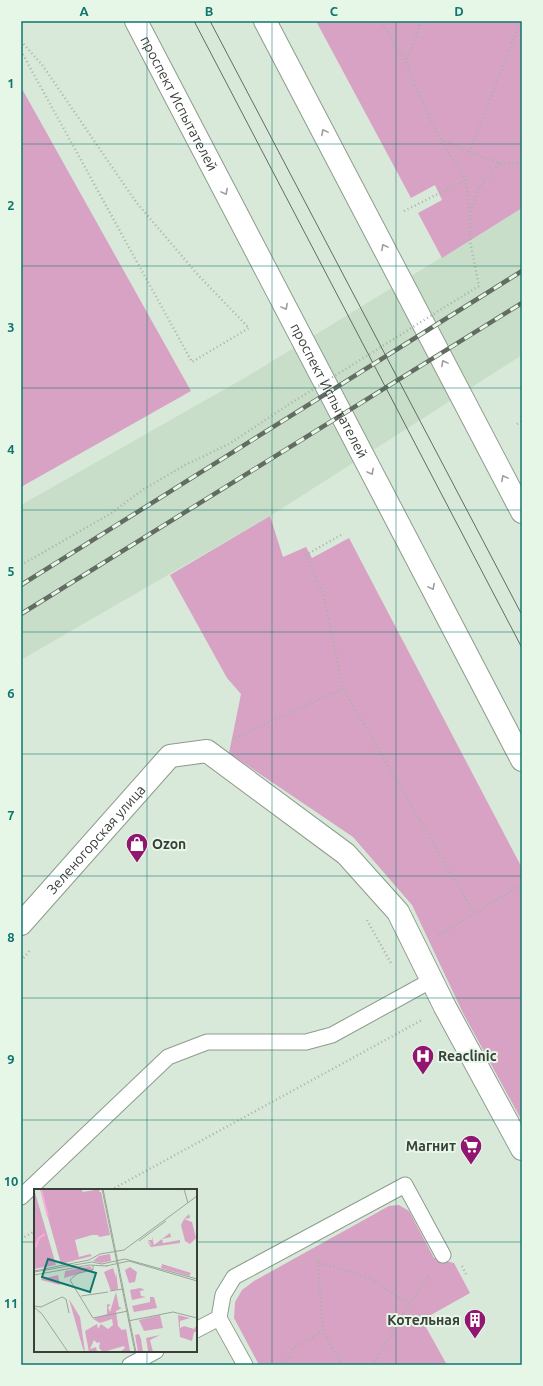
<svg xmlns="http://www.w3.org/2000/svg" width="543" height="1386" viewBox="0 0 543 1386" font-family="Ubuntu,sans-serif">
<rect width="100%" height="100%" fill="#d9e9d9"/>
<!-- built -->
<path fill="#c8dec9" d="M522,208V355L270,516L21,660V505L248,376Z"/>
<!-- green -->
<path fill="#d8a2c4" d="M316,21H522V208L442,258L418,213L442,200L435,185L411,198Z
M21,87L191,391L21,487Z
M270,516L283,557L306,547L312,558L349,538L522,868V1121L463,1013L412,905L353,837L229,753L241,694L227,678L170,575Z
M399,1205L409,1211L434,1258L454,1263L470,1293L422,1320L447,1365H379L378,1363L374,1365H259L234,1318L235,1302L242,1290L254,1281L389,1206Z"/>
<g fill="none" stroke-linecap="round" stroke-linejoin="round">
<!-- service casing -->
<g stroke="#8d9c8d" stroke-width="17">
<path id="service" d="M21,1197L168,1057L207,1042H306L332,1035L432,980
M219,1318L223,1295L234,1277L405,1185L443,1255
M196,1330L219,1318L245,1365
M130,1365L156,1351"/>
</g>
<!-- minor casing -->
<g stroke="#8d9c8d" stroke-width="24">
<g id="minor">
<path id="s1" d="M21,924L170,756L207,751L346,854L398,912L445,1007L522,1149"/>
</g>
</g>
<!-- secondary casing -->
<g stroke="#8d9c8d" stroke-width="24">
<g id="secondary">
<path id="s2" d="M136,21L522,760"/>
<path d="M265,21L522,512"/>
</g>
</g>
<!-- path -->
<path stroke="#a7b3a7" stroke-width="2.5" stroke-dasharray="1 3" stroke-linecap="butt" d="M381,21L406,62
M417,21L419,28
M422,21L406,62L417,90L440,139L466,180L470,215
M21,41L43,66L136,202L198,275L249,328L192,362L21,51
M441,139L469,152L499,163H522
M469,152L521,21
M404,211L466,180
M461,297L479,286L470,241V215L479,188L499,163
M517,424L522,421
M341,535L306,555L323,593L343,688
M21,565L110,514L144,489L185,465L229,444L288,405
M235,738L343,688L474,913
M367,920L392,965
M439,935L522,884
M21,961L31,949
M111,1190L422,1020
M21,1239L35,1231
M316,1259L318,1262L371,1279L409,1304
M318,1262L323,1331L342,1365
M462,1266L467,1276
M280,1365L287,1360L293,1348L323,1331
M373,1365L409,1304L430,1274"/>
<!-- service -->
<use href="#service" stroke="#fff" stroke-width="15"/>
<!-- minor -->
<use href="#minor" stroke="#fff" stroke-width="22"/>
<!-- secondary -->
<use href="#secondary" stroke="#fff" stroke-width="22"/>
<!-- tram -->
<path stroke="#636c63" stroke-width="1" d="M194,21L522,648
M210,21L522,615"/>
<!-- rail casing -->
<g stroke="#636c63" stroke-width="4.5">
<path id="rail" d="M21,585L522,271
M21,614L522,303"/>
</g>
<!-- rail -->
<use href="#rail" stroke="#e6f7e7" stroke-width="3" stroke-dasharray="9" stroke-linecap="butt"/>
<!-- path-bridge -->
<path stroke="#a7b3a7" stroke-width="2.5" stroke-dasharray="1 3" stroke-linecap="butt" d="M288,405L461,297"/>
</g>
<!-- one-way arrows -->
<defs><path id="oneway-chevron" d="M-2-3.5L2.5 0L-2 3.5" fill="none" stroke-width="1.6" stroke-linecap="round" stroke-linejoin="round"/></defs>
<g stroke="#9c9e9c">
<use href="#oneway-chevron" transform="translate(324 132) rotate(-118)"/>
<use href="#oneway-chevron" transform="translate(225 192) rotate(62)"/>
<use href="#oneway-chevron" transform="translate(384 247) rotate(-118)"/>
<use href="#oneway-chevron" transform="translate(285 307) rotate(62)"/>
<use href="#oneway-chevron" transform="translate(444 363) rotate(-118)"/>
<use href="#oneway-chevron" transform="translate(371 472) rotate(62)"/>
<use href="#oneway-chevron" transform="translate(504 478) rotate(-118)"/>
<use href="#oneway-chevron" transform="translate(432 587) rotate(62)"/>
</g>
<!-- grid -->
<path fill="none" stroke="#0f766e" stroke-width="1" stroke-opacity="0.55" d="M147,21V1190M272,21V1365M396,21V1365M21,144H522M21,266H522M21,388H522M21,510H522M21,632H522M21,754H522M21,876H522M21,998H522M21,1120H522M21,1242H35M196,1242H522M147,1351V1365"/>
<!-- icons -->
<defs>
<g id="shop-pin" transform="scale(1.15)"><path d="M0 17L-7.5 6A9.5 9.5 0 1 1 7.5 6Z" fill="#911672" stroke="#e6f7e7"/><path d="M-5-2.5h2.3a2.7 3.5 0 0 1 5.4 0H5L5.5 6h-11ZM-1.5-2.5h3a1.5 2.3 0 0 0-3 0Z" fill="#fff"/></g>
<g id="hospital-pin" transform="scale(1.15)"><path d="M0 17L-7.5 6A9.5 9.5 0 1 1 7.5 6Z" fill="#911672" stroke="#e6f7e7"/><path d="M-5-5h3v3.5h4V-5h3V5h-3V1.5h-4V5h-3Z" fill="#fff"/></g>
<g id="supermarket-pin" transform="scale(1.15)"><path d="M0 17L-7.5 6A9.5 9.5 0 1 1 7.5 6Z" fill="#911672" stroke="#e6f7e7"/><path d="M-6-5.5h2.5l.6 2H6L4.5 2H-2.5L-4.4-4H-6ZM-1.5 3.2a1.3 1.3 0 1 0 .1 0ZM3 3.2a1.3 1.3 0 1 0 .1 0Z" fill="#fff"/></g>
<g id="building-pin" transform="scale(1.15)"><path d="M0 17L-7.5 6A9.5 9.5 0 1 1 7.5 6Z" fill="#911672" stroke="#e6f7e7"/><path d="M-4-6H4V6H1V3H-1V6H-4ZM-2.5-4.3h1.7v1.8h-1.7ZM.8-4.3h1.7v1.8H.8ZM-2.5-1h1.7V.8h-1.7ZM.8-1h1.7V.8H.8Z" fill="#fff"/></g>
</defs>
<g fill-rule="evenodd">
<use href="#shop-pin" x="137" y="844"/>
<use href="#hospital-pin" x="423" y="1056"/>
<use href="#supermarket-pin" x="471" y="1146"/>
<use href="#building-pin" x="475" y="1320"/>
</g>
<g text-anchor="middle" stroke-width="4" stroke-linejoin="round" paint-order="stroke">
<!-- street labels -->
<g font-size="14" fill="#383e38" stroke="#e6f7e7">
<text dy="5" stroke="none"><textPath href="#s2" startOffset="93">проспект Испытателей</textPath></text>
<text dy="5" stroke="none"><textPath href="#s2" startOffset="417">проспект Испытателей</textPath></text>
<text dy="5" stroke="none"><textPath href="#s1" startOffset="113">Зеленогорская улица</textPath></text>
</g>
<!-- poi labels -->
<g font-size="14" font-weight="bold" fill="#383e38" stroke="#e6f7e7" text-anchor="start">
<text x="152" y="849">Ozon</text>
<text x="438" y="1061">Reaclinic</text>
<text x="456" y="1151" text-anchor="end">Магнит</text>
<text x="460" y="1325" text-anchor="end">Котельная</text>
</g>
</g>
<!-- overview -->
<g transform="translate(34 1189)">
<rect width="163" height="163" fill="#d9e9d9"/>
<path d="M0,0L22,76L0,80ZM6,0H47L49,3L66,0L65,3H67L76,46L65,48L64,46H58L41,51L45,68L56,65L58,67L27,75ZM155,25L156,29L150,30L158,33L162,49L156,55L151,52L147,36L150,30ZM136,44L137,48L128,50L129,54L146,51V54L117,58L113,52L119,57L114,51H118V48L120,56ZM76,65L77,72L67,74L59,72L65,67ZM128,75L141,79L140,81L141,79L157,84L155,87L127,79ZM56,77L59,81L30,89L31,82ZM96,78L103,83L101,93L95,94L91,81ZM79,79L82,88V82L84,100L77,102L70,83ZM24,86L26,96L7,91V90ZM106,99L111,101L106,102L107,107L112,108L98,111L96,101ZM82,103L85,118L88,119L82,122L84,137L88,141L92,140L96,162L86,163L91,159L90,157L69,163L65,159L66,153L63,154L60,151L56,160L62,158L63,163H55L51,142L63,135L64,140L67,135L74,140L79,136L78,130L66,134L59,130L73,125V115L77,116L74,118L76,123ZM116,108H120L123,119L100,123L98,117L116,113ZM35,110L46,128L51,163L49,160ZM126,126L129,139L110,142L105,131ZM144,126L156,129L146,132V139L150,137L160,140L163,136V143H160L158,152L146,148ZM105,145L107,150L109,163H104L101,146ZM126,146L116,151L119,163L114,162L112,149Z" fill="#d8a2c4"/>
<path fill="none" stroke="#fba8dd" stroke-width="2" d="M7,0L14,28M0,56L2,57L5,49L11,45"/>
<path fill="none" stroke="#99a599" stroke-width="1" d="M68,0L101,163M69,0L102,163M150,0L154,14M105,52L132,32M59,76V81L44,84L36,91L59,129L94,122M72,77L95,72L163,92M0,82L55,71L66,65L90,61L163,7M0,83L58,73L68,75L91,70L163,90M0,86L55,76L73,77M76,102L89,100M47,107L74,103M0,117L7,118L28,108L32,110L35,124M0,118L8,125L34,163M94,132L139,123L163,129"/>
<path fill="#0f766e" fill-opacity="0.15" stroke="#0f766e" stroke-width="2" d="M14,70L62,84L56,103L8,88Z"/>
<rect width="163" height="163" fill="none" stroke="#383e38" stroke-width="2"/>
</g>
<!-- border -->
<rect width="543" height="1386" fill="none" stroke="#e6f7e7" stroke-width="44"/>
<rect x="22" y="22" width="499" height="1342" fill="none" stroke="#0f766e" stroke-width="1.5"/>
<g font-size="13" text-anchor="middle" font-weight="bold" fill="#0f766e">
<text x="84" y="16">A</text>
<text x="209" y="16">B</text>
<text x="334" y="16">C</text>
<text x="459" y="16">D</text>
<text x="11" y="88">1</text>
<text x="11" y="210">2</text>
<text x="11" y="332">3</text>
<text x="11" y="454">4</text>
<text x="11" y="576">5</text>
<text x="11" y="698">6</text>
<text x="11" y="820">7</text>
<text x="11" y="942">8</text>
<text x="11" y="1064">9</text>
<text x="11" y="1186">10</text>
<text x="11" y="1308">11</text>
</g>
</svg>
